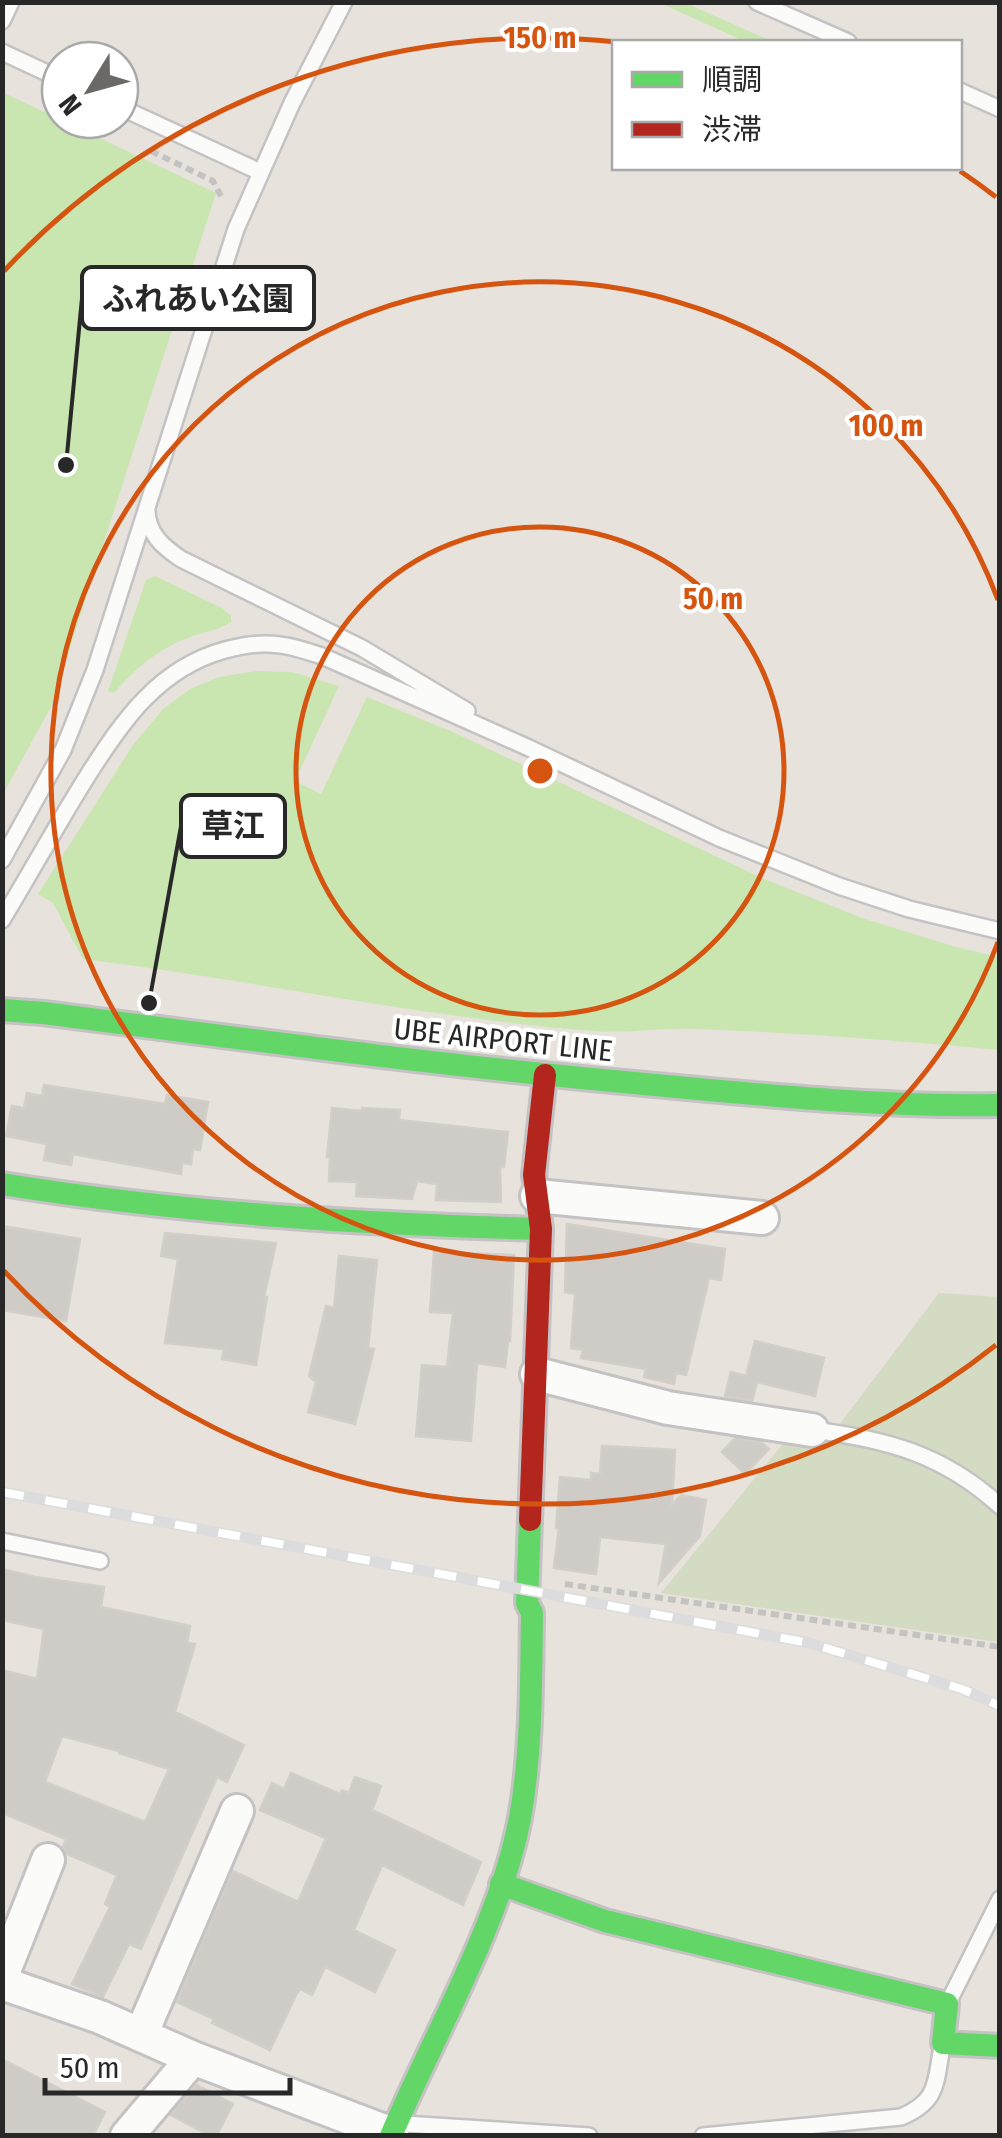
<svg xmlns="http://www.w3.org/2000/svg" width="1002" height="2138" viewBox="0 0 1002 2138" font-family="'Fira Sans Condensed','Noto Sans JP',sans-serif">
<rect width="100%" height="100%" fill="#e7e2dc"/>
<!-- green -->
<path fill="#c9e6b1" d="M660,3H686L773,42H746Z
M2,92L216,193L51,707L3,794Z
M155,576L222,608L231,616V622C220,630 206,631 193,636C161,647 136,667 114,693L108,691L146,580Z
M256,671L292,672L339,686L295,781L321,794L367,697L453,732L764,879L862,918L956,947L999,957V1050C899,1040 799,1033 698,1029C663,1027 627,1034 592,1031C421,1017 253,980 83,959L53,903L38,894L133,745L163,709L190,689L219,677Z"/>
<!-- cemetery -->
<path fill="#d3dcc2" d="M939,1293L999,1297V1642L661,1593L790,1435L839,1425Z"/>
<!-- building -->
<path fill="#cfccc7" stroke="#d2cec8" stroke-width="2.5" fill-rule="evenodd" d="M44,1085L165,1104L167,1095L208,1102L200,1150L193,1149L191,1164L182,1163L181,1174L73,1154L71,1165L44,1160L47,1144L6,1136L12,1106L24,1108L27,1093L42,1096Z
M332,1108L362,1111V1108L400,1110L399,1120L508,1132L504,1167H500L501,1202L436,1200L437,1184L417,1181L412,1199L356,1196L357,1182L329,1181L330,1157H327Z
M567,1224L725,1249L721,1280L709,1278L686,1375L676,1373L674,1384L644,1377L646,1369L581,1358L583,1350L571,1348L575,1294L565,1292Z
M2,1226L80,1239L66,1321L2,1310Z
M165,1233L276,1243L264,1297H267L256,1365L222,1359L224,1349L165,1343L178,1259L161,1256Z
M434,1252L514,1255L510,1341H508L505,1367L477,1363L471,1441L416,1436L422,1365L447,1367L453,1313L430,1312Z
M339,1256L377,1260L368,1348L374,1349L355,1424L308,1412L316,1382L309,1376L326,1306L334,1308Z
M755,1341L824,1358L815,1396L757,1382L752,1401L725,1396L731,1372L746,1376Z
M735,1438L762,1443L769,1449L745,1474L722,1452Z
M602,1446L675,1450L672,1505L681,1495L706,1500L700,1536L659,1583L666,1544L600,1537L596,1574L554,1568L559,1528H556L560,1477L591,1480V1473L600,1474Z
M2,1569L35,1577L104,1587L101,1607L190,1626L187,1643L195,1644L175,1712L244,1745L227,1782L217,1777L141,1949L129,1944L103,1997L72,1984L110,1907L105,1904L117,1875L67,1854L63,1847L66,1839L2,1813V1670L37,1679L44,1629L2,1620ZM62,1736L119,1751V1753L169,1769L145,1822L45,1782Z
M291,1773L340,1794L342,1790L349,1793L355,1777L381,1786L372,1810L481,1862L463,1905L382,1865L354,1930L395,1950L375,1992L325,1967L312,1995L300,1989L296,1995L270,2050L212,2023L214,2019L177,2002L233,1871L298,1902L326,1838L260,1810L272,1783L284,1789Z
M2,2059L105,2112L93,2136H2Z
M197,2085L233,2104L216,2136H210L171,2115Z"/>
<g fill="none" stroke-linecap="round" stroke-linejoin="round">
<!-- lane casing -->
<g stroke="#c4c2c3" stroke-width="20">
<path id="lane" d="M757,2L848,42
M2,21L11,2
M2,52L60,79
M960,91L1000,109
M120,107L260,172
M147,511C148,534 163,547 181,559L362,648L467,711
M2,860L63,750L95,670L236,229L292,103L344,2
M2,920C31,872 58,823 88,775C123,720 159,668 225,650C237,647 250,644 263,644C283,643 303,650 322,656L529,748L719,838L839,886L909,909L1000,931
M812,1430C886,1439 943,1454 1000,1506
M2,1541L100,1561
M949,2001L1000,1899
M404,2124L589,2136
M703,2136L901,2117C939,2101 935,2083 942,2047"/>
</g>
<!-- street casing -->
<g stroke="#c4c2c3" stroke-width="38">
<path id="street" d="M537,1196L762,1218
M537,1374L668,1408L812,1430
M2,1976L48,1860
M2,1983L100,2017L193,2058L392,2134
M141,2035L237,1811
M127,2136L193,2058"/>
</g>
<!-- fast casing -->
<g stroke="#c4c2c3" stroke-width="28">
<path id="fast" d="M2,1010L44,1013C244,1039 444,1066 645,1084C763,1095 881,1107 1000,1105
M2,1184C181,1213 360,1224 541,1229
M501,1884L605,1921L947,2004L943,2043L1000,2046
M391,2136C433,2036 500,1924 520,1818C532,1751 531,1681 532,1613L527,1603L530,1520"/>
</g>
<!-- jam casing -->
<g stroke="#c4c2c3" stroke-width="28">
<path id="jam" d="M530,1520L541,1229L534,1175L545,1075"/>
</g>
<!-- path -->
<path stroke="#c4c3c2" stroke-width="6" stroke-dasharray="8 5" stroke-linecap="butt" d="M87,120L108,130
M151,151L213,181L222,198
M565,1584L1000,1647"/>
<!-- lane -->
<use href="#lane" stroke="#fbfbfa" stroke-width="15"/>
<!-- street -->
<use href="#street" stroke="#fbfbfa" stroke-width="32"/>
<!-- fast -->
<use href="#fast" stroke="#63d668" stroke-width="22"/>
<!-- jam -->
<use href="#jam" stroke="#b3261e" stroke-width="22"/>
<!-- rail casing -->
<g stroke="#dcdcde" stroke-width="11">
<path id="rail" d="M2,1492L809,1643L962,1689L1000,1706"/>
</g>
<!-- rail -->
<use href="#rail" stroke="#fff" stroke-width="8" stroke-dasharray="22" stroke-linecap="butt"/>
</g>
<!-- distance rings -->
<g fill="none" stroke="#d5540f" stroke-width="5">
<circle cx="540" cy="771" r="244"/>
<path d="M998 942A489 489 0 1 1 998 600"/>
<path d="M996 1345A733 733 0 0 1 4 1271M4 271A733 733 0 0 1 617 42M960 171A733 733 0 0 1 996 197"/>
</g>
<g text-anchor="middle" stroke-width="8" stroke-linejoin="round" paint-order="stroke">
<!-- street labels -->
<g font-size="30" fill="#282828" stroke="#fff">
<text transform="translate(503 1040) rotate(6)" y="10">UBE AIRPORT LINE</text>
</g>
</g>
<circle cx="540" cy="771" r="15" fill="#d5540f" stroke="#fff" stroke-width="5"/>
<g font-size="30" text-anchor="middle" font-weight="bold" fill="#d5540f" stroke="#fff" stroke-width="8" stroke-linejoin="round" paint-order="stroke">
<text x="540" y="48">150 m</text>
<text x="886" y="436">100 m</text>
<text x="713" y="609">50 m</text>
</g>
<!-- callouts -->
<path fill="none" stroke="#282828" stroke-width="4" d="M66 465L82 298M149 1003L181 826"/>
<g fill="#282828" stroke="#fff" stroke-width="4">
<circle cx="66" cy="465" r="10"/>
<circle cx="149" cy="1003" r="10"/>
</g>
<g fill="#fff" stroke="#282828" stroke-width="4">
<rect x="82" y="267" width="232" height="62" rx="10"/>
<rect x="181" y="795" width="104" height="62" rx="10"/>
</g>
<g font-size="32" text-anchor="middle" font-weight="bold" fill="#282828">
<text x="198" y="310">ふれあい公園</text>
<text x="233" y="837">草江</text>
</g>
<!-- border -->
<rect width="1002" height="2138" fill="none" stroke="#282828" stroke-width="10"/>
<!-- legend -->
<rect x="612" y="40" width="350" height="130" fill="#ffffff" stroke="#a9a9a9" stroke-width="2.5"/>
<rect x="632" y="72" width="50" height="15" fill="#63d668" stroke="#a9a9a9" stroke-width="2.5"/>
<text x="702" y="90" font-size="30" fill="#282828">順調</text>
<rect x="632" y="122" width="50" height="15" fill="#b3261e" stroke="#a9a9a9" stroke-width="2.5"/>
<text x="702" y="140" font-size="30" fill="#282828">渋滞</text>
<!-- north arrow -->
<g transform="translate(90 90) rotate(233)"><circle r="48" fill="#ffffff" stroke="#a9a9a9" stroke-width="2.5"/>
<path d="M0-8L18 38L0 25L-18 38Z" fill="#6b6967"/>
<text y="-15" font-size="28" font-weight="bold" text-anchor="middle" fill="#282828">N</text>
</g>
<!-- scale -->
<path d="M45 2078v15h245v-15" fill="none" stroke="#282828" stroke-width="5"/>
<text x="60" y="2078" font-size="30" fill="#282828" stroke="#ffffff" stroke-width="8" paint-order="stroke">50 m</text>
</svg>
